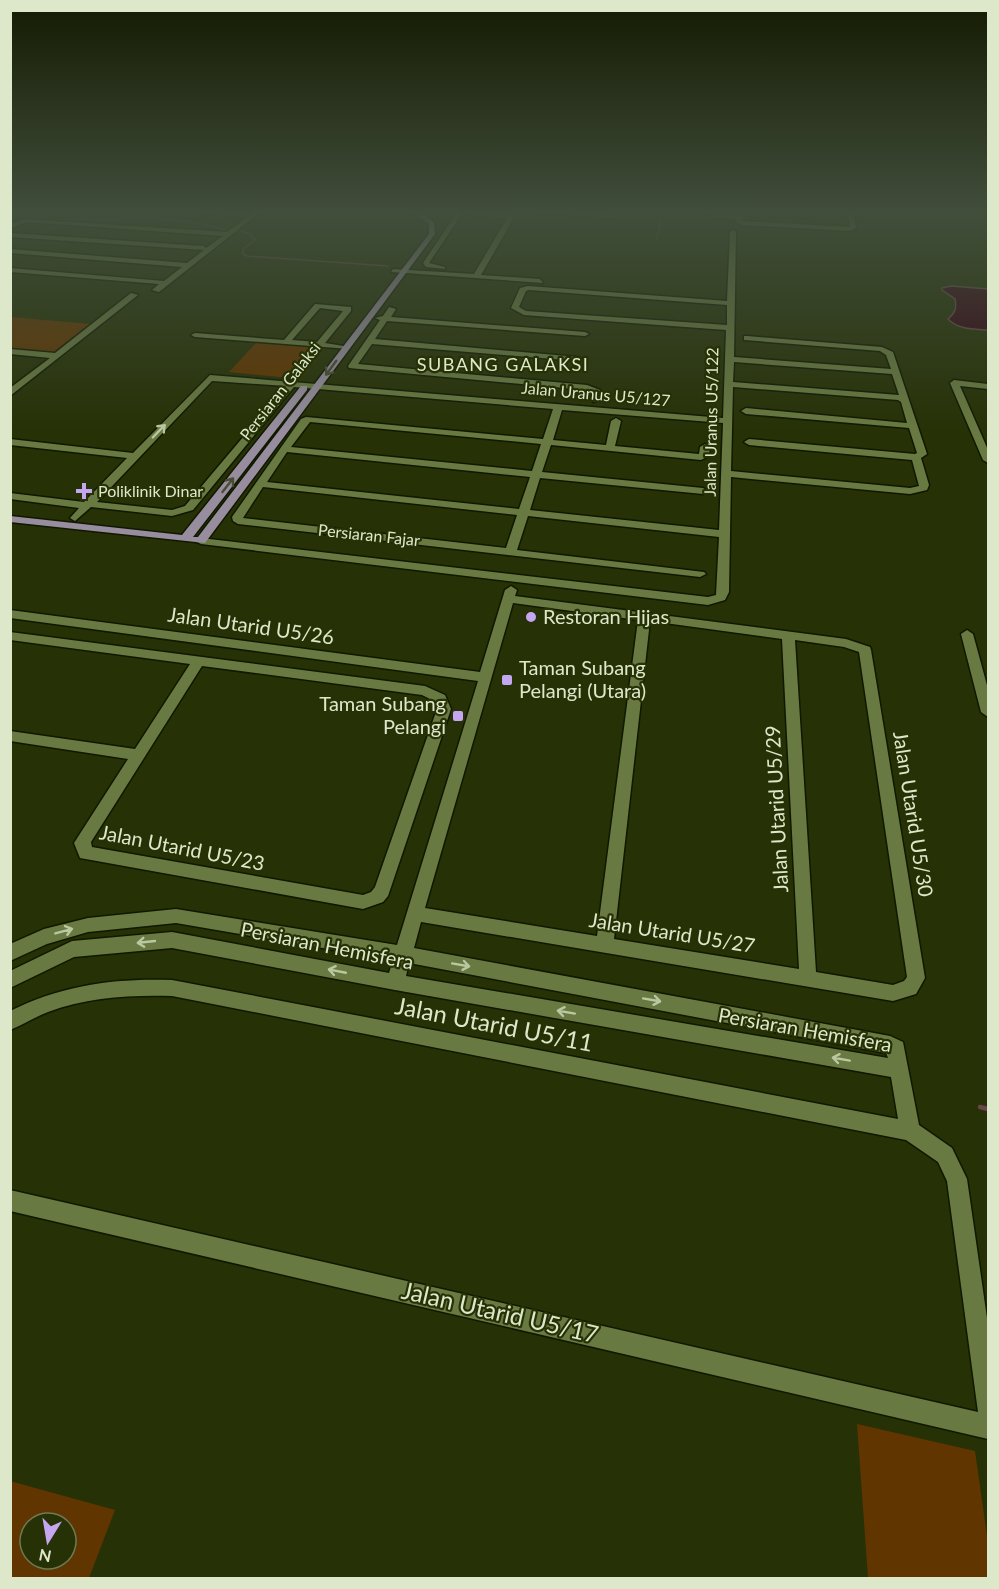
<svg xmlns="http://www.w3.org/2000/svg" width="999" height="1589" viewBox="0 0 999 1589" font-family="Lato,sans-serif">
<rect width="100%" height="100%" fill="#263106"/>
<!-- green -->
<path fill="#613500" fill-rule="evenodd" d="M11,317L91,324L54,353L11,349Z
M257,342L324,348L300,379L229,372Z
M857,1424L975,1451L988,1543V1578H868Z
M10,1481L115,1510L89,1578H11ZM30,1523H66V1559H30Z"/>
<!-- water -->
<path fill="#360015" stroke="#68464b" stroke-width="1.5" d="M951,286L988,289V330C975,329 958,330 948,319C955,313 957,308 955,299L942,290V288Z"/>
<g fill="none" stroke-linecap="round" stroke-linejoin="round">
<!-- stream-far1 -->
<path stroke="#68464b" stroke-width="1.5" d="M28,217L49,218
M57,219C113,222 170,212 225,230
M241,231L250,234L255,240L243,249V254L247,256L388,266
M657,239L660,226L658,210"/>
<!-- stream -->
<path stroke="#68464b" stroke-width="4.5" d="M980,1107L988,1109"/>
<!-- minor casing -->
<g stroke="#111800" stroke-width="3">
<path id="minor" d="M165,210H192L247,215L244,217Z
M257,210H263L159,292L152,290L159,284L10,272V268L164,281L182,267L10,253V249L187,263L204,250L10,237V233L203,246L206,248L223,236L27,222L10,228V224L24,219L227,232Z
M498,210H531L618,216L615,218Z
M847,210H853L856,228L850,231L743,225L737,223L735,219L703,216L738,215L749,218L742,220L743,221L850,227Z
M458,211L509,214L514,218L481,275L540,279L543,283L391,272L393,269L474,274L507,218L462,214L429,263L445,267V269L426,267L423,263Z
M733,230L736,232L734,357L891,369L886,355L880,351L744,340V336H747L882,347L893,352L927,454L921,458L929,485L927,490L910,494L731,477L729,592L725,600L708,605L201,544L195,541L201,538L708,597L716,595L719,537L528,516L517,550L704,572L706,574L700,577L238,524L233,521L232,517L301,419L306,417L543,439L553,409L294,387L193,510L172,516L91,507L75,521L70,518L79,508L10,499V493L84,502L127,458L10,445V439L133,453L210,375L723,418L726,330L524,315L511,308L520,288L528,286L727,301L730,232ZM529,290L727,305V325L526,311L519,307L526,291ZM734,362L892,374L899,395L733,382ZM212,381L286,386L185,506L172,510L97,502ZM733,387L898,400L901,402L907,423L746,408L741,411L746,414L909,428L917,453L915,454L749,439L744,442L749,445L912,460L919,486L910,488L731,471ZM562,410L723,423L719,530L530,510L540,478L703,494L708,491L703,488L542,472L551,445L701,460L709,456L710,447L705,444L700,447L699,454L615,446L621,421L616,418L611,421L606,445L553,440ZM310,422L541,444L532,471L291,447ZM287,452L530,477L519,509L267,482ZM263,487L517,515L506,548L243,518Z
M131,293L138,295L10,396V388L50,358L10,354V349L55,353Z
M315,304L351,307V311L325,343L350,347L349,349L195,337L191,335L195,333L284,340ZM320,308L343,311L317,342L292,340Z
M389,307L396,309L391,317L585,332L589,334L585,336L387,321L375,339L578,357L582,359L578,361L372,344L358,364L587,385L600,390V400L593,402L592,393L585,390L349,368L348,366L380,320L375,318L383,316Z
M954,380L988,384V389L960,386L988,450V463L983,460L950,383Z
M511,586L517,590L515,596L846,639L870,647L871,650L925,978L916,994L893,1001L421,922L414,948L890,1036L903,1042L919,1125L952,1148L967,1179L988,1325V1439L10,1211V1190L978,1412L947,1181L938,1162L906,1140L172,996C130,995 88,997 48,1012C35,1017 23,1025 10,1030V1011C62,985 115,978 172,980L898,1119L891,1077L395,990L172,948L74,957L10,988V971L72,941L172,932L389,973L393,960L176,923L88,932L47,944L10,961V944L44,929L88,918L176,909L397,945L478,681L10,618V610L480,672L505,590ZM513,603L638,620L597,936L425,908ZM650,621L782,639L799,969L614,939ZM795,640L844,647L859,652L907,977L904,981L893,985L816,972ZM409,963L886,1053L888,1058L406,976Z
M967,630L973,634L988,689V717L981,712L961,634Z
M10,632L425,686L445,695L451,709L388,896L383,902L363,909L80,858L74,843L128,759L10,741V731L135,749L190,664L10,640ZM202,666L422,695L434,701L437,709L375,887L371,892L363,895L92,847L91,842Z"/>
</g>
<!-- major casing -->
<g stroke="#111800" stroke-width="3">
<path id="major" d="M409,210H416L434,222L435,234L205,543L10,522V516L182,535L301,386H307V390L193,537H198L429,234V224Z"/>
</g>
<!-- minor -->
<use href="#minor" fill="#687941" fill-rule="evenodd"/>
<!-- major -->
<use href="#major" fill="#978d9f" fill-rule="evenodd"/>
</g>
<!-- one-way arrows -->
<defs><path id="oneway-shaft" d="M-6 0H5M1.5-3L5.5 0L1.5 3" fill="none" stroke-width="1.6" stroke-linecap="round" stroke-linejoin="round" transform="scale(1.5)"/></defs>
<g stroke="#484d34">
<use href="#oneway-shaft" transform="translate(331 368) rotate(126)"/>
<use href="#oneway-shaft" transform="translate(228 485) rotate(-52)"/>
</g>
<g stroke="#bac7a1">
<use href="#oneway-shaft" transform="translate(159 431) rotate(-46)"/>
<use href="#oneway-shaft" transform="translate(64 931) rotate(-15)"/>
<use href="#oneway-shaft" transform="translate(146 942) rotate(174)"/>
<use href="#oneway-shaft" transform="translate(461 965) rotate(10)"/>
<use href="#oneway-shaft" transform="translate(337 971) rotate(-169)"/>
<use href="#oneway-shaft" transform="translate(652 1000) rotate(10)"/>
<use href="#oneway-shaft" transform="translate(566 1012) rotate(-170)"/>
<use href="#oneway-shaft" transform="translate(841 1059) rotate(-170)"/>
</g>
<!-- sky -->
<linearGradient id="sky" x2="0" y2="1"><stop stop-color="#151b03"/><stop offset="0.49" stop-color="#414e3b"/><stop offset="1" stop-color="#414e3b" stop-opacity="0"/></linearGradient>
<rect width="999" height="432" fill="url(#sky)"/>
<!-- markers -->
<g fill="#c5a7f1" stroke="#263106" stroke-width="2">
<path d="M81 482h6v6h6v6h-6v6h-6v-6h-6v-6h6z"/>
<circle cx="531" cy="617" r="6"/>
<rect x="501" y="674" width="12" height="12" rx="3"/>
<rect x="452" y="710" width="12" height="12" rx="3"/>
</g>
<g text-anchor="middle" stroke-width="4.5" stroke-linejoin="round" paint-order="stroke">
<!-- far-street labels -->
<g font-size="16" fill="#dde8ca" stroke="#263106">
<text transform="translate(280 391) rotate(-52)" y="6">Persiaran Galaksi</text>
<text transform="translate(596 394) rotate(5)" y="6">Jalan Uranus U5/127</text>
<text transform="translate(711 422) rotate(-89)" y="6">Jalan Uranus U5/122</text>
<text transform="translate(369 535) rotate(6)" y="6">Persiaran Fajar</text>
</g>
<!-- far-poi labels -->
<g font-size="16" fill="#dde8ca" stroke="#263106" text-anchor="start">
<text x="98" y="497">Poliklinik Dinar</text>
</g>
<!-- far-neighbourhood labels -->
<g font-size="18" letter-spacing="1.5" fill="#dde8ca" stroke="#263106">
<text x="503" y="371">SUBANG GALAKSI</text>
</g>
<!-- poi labels -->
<g font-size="20" fill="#dde8ca" stroke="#263106" text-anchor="start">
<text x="543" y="624">Restoran Hijas</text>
<text x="519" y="675">Taman Subang<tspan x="519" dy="23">Pelangi (Utara)</tspan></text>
<text x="446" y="711" text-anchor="end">Taman Subang<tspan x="446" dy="23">Pelangi</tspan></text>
</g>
<!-- street labels -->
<g font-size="20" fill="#dde8ca" stroke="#263106">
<text transform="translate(251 626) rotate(8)" y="7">Jalan Utarid U5/26</text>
<text transform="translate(777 809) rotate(-93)" y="7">Jalan Utarid U5/29</text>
<text transform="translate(913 814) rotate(81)" y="7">Jalan Utarid U5/30</text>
<text transform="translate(182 848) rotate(11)" y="7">Jalan Utarid U5/23</text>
<text transform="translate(672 933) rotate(9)" y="7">Jalan Utarid U5/27</text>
<text transform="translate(327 946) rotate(11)" y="7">Persiaran Hemisfera</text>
<text transform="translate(805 1030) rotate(10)" y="7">Persiaran Hemisfera</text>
</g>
<!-- near-street labels -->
<g font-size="24" fill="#dde8ca" stroke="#263106">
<text transform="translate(494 1025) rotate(11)" y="8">Jalan Utarid U5/11</text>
<text transform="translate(500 1313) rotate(13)" y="8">Jalan Utarid U5/17</text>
</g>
</g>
<!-- border -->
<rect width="999" height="1589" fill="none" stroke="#dde8ca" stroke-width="24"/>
<!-- north arrow -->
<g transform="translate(48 1541) rotate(191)"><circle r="28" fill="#263106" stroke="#6f7a54" stroke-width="1.5"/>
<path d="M0-4.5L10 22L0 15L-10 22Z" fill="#c5a7f1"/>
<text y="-9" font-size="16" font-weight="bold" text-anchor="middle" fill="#dde8ca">N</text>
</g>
</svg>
